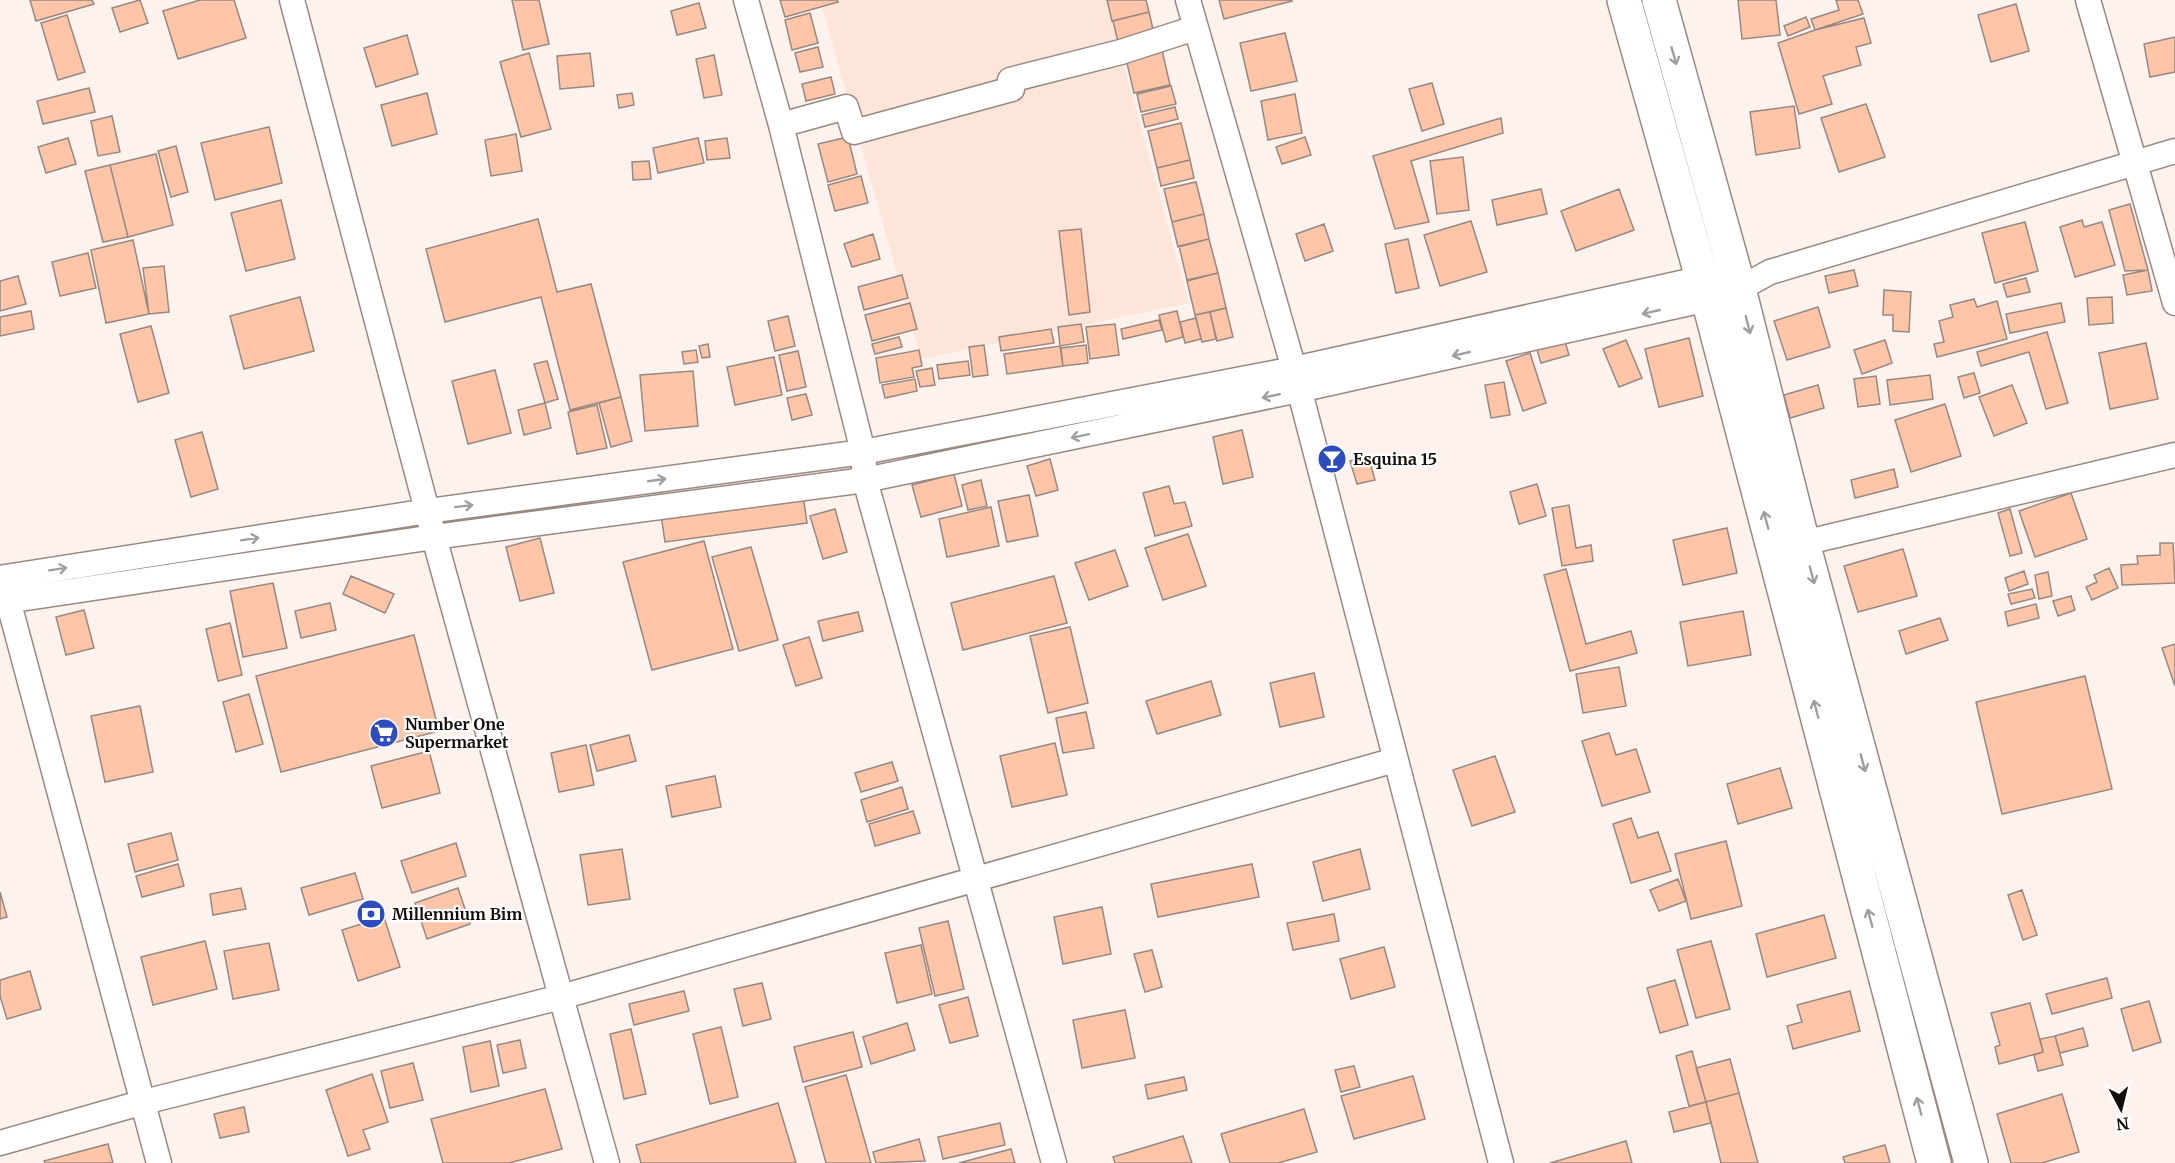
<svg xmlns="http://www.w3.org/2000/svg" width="2175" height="1163" viewBox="0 0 2175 1163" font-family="Merriweather,serif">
<rect width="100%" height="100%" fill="#fdf2ed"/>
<!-- built -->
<path fill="#fee5d9" d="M820,0H1106L1189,303L921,359Z"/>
<!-- building -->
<path fill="#ffc5a9" stroke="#988880" stroke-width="1.5" d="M30,0H92L94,4L36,21Z
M140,0L148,23L120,32L112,8Z
M200,0H234L246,38L178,59L163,11Z
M512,0H539L549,44L523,50Z
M780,0H837L838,2L785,17Z
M1107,0H1146L1149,12L1112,21Z
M1219,0H1291L1292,1L1224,19Z
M1738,0H1776L1780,35L1742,39Z
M1836,0H1858L1863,14L1815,30L1811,19L1839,10Z
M699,3L706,28L677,35L671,11Z
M2016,4L2029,51L1991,62L1978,15Z
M1149,12L1155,38L1119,46L1113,21Z
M810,13L818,43L792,50L785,20Z
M67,15L85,72L58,80L41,23Z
M1806,17L1810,27L1788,36L1784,26Z
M1864,18L1871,43L1856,47L1861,65L1823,76L1832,104L1799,114L1778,43L1815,30Z
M1285,33L1297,81L1251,91L1240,43Z
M407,35L418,74L376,87L364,48Z
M2175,37V72L2150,77L2144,44Z
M818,47L823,67L800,72L795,53Z
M1162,50L1170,85L1134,93L1126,59Z
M529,53L551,129L521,137L500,62Z
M590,53L594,86L560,89L557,56Z
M714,55L722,95L704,98L696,59Z
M831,77L835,94L806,101L802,84Z
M1432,83L1444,124L1422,131L1409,89Z
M1171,86L1176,104L1141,112L1137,94Z
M89,88L95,112L43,124L37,101Z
M427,93L437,134L392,146L381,105Z
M632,93L634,105L619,108L617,95Z
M1295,94L1302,133L1268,140L1261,101Z
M1866,104L1885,157L1839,172L1821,118Z
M1794,106L1800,148L1756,155L1750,112Z
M1175,107L1178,119L1145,127L1142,115Z
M112,116L120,152L98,156L91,121Z
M1501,118L1503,133L1411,161L1429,222L1395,229L1373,156Z
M1181,123L1190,160L1157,168L1148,131Z
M269,127L282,183L215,200L201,143Z
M516,134L522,171L491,176L485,140Z
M848,137L857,174L828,182L818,144Z
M1305,137L1311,155L1282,164L1276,147Z
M68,138L76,164L46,173L38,147Z
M698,138L704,163L658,173L653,148Z
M727,138L730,158L707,160L705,141Z
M176,146L188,192L171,197L158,151Z
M156,154L173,225L128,237L110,165Z
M1463,157L1469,210L1437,214L1430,161Z
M1190,160L1194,178L1161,186L1157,168Z
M649,161L651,179L633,180L632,162Z
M110,165L128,237L103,242L85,171Z
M861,176L868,203L835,211L828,185Z
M1196,182L1204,214L1172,222L1164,189Z
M1541,189L1547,214L1497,225L1492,200Z
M1619,189L1634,230L1576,251L1561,211Z
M281,200L295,259L246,271L231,213Z
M2130,204L2148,270L2125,271L2109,210Z
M1204,214L1209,239L1178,247L1172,222Z
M538,219L557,292L591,284L621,397L570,410L541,297L445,322L426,249Z
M2082,220L2084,227L2102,222L2115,265L2075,277L2060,227Z
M1471,221L1487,272L1440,286L1424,235Z
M2025,222L2038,271L1995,283L1982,233Z
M1324,224L1333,251L1305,261L1296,234Z
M1081,229L1090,312L1069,315L1059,231Z
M873,234L880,259L852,267L844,244Z
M1209,239L1218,273L1187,280L1179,246Z
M1408,239L1419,288L1396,293L1385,244Z
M133,240L149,314L106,323L91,250Z
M88,253L96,288L60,296L52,262Z
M164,266L169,312L149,314L143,268Z
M1854,270L1858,286L1829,293L1825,276Z
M2148,270L2152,291L2127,295L2123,275Z
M1218,273L1226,308L1195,315L1187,281Z
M902,275L908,298L864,310L858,287Z
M18,276L26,304L0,311V281Z
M2026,278L2030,292L2007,297L2003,284Z
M1884,290L1911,292L1909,332L1893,331V315H1883Z
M300,297L314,351L244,369L230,316Z
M2112,297L2113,323L2089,325L2087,298Z
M1974,299L1977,307L1997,301L2007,339L1937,357L1934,344L1944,342L1939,321L1953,317L1950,305Z
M910,303L917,329L872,341L865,315Z
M2061,303L2065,322L2010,333L2006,314Z
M1818,307L1830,347L1787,360L1774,321Z
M1226,308L1233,337L1217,341L1210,312Z
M31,311L34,329L0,336V317Z
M1177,311L1183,337L1166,342L1159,315Z
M1210,312L1216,339L1202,342L1195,315Z
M788,316L795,346L775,351L768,321Z
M1196,318L1201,339L1185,343L1180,322Z
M1159,320L1162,330L1123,339L1121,329Z
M1081,324L1084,342L1060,346L1058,327Z
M1115,324L1119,355L1090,359L1086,327Z
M151,326L169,393L138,402L120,334Z
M1051,329L1054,343L1001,351L999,337Z
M2047,332L2068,403L2046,409L2029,352L1981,366L1977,352Z
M899,337L902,347L875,354L872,344Z
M1564,338L1569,355L1541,363L1536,346Z
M1689,338L1703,396L1659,407L1645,349Z
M1626,340L1642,378L1619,387L1603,349Z
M1885,340L1892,363L1862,374L1854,350Z
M2146,343L2158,399L2110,409L2099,353Z
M708,344L710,357L702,358L699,346Z
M984,345L988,375L973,377L969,347Z
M1086,345L1088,363L1063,366L1061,348Z
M1060,346L1063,366L1007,374L1004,354Z
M696,350L698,362L684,364L682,352Z
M919,350L922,366L912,368L914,377L880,383L876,358Z
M798,351L806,387L787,391L779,355Z
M1530,353L1546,403L1523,411L1506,361Z
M774,357L782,395L735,405L727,367Z
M547,361L558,399L545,403L534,364Z
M968,361L970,375L939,379L937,365Z
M932,368L935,385L920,387L916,371Z
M495,370L511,433L468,444L452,381Z
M693,371L698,426L645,431L640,375Z
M1974,373L1980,393L1964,398L1958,377Z
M1930,375L1933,399L1890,405L1887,380Z
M1876,376L1880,404L1858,407L1854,379Z
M915,379L917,391L885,398L882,385Z
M1504,382L1510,415L1491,418L1485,385Z
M1818,385L1824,408L1790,418L1784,395Z
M2012,385L2027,423L1994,436L1979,397Z
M806,394L812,415L792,420L787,398Z
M621,397L632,441L611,447L599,403Z
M545,403L551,428L524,435L518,410Z
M1945,404L1961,456L1911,472L1895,420Z
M597,405L607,448L577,454L568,412Z
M1242,430L1253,477L1223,484L1213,437Z
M202,432L218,489L191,497L175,440Z
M1368,455L1375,480L1357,484L1350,461Z
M1050,459L1058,490L1036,496L1027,466Z
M1894,469L1898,487L1855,498L1851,480Z
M954,474L962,506L921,517L912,485Z
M981,480L987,506L968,510L962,485Z
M1537,484L1546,516L1519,524L1510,492Z
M1169,486L1174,504L1185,502L1192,526L1155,536L1143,493Z
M2071,493L2087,539L2035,557L2019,511Z
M803,495L807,523L665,542L661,515Z
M1029,495L1038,536L1007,542L998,501Z
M1569,505L1576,548L1591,545L1593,561L1562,566L1552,508Z
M991,507L999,546L947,557L939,519Z
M835,509L847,552L823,559L810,516Z
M2010,509L2022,553L2010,556L1998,513Z
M1727,528L1737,573L1683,585L1673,540Z
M1188,534L1206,586L1163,600L1145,548Z
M540,538L554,593L520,601L506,547Z
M704,541L733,649L652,670L623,562Z
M2160,543H2173L2175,583L2122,585L2121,565L2138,564L2137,556L2160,555Z
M751,547L778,640L739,651L712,557Z
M1903,549L1917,596L1858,612L1844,566Z
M1115,550L1128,586L1089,600L1075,563Z
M2109,568L2118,588L2092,600L2086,587L2097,582L2094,575Z
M1566,569L1586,644L1631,631L1637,653L1570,671L1544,575Z
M2024,571L2028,584L2009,591L2005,578Z
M2048,572L2052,596L2039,599L2035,575Z
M351,576L394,594L385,613L343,594Z
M1054,576L1067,623L963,650L951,603Z
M273,583L287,648L243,657L230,591Z
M2032,589L2035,598L2011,604L2008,594Z
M2071,596L2075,610L2058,616L2053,601Z
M330,603L336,630L301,638L295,611Z
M2036,604L2039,618L2008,626L2005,612Z
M84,610L94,648L66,655L56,617Z
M1743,611L1751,655L1688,666L1680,622Z
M858,612L863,631L823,641L818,621Z
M1940,618L1948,640L1906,654L1899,631Z
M230,623L242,675L218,681L206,629Z
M1070,627L1088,703L1048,713L1030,636Z
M414,635L439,731L281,772L256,676Z
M809,637L822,678L796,686L783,645Z
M2175,644V686L2162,648Z
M1619,667L1626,706L1583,713L1576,674Z
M1314,673L1324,717L1280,727L1270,683Z
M2085,676L2112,789L2002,814L1976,702Z
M1211,681L1221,715L1157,734L1146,701Z
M249,694L263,744L236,752L223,702Z
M140,706L153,772L105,782L91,716Z
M1086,712L1094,748L1063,753L1056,718Z
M1609,733L1616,755L1636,749L1650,792L1602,806L1582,741Z
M629,735L636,761L597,771L590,745Z
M1055,743L1067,795L1012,807L1000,756Z
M586,745L594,785L559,792L551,753Z
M429,751L440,793L382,808L371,766Z
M1495,756L1515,812L1472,826L1453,770Z
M892,762L898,781L861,792L855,773Z
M1780,768L1792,808L1738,824L1727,784Z
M715,776L721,807L672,817L666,786Z
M902,787L908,809L867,822L861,800Z
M913,811L920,833L875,846L869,824Z
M1631,818L1638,838L1658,832L1671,871L1631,883L1613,824Z
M171,833L178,860L135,872L128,844Z
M1726,841L1742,906L1691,919L1675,854Z
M456,843L466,876L412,893L401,861Z
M622,849L630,899L588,905L580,855Z
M1360,849L1370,889L1323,901L1313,862Z
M178,864L184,886L142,897L136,876Z
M1252,864L1259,897L1158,917L1151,884Z
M355,873L363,899L309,915L301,888Z
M1678,879L1686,901L1659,911L1650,890Z
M241,888L246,909L213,915L210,894Z
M458,888L470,924L427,939L415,903Z
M2022,890L2037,935L2023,940L2008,895Z
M0,892L7,917L0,919Z
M1102,907L1111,954L1063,964L1054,917Z
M1334,914L1339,941L1293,950L1287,923Z
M1824,915L1836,958L1767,977L1756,934Z
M384,917L400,967L358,981L342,930Z
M948,921L964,989L935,996L919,928Z
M205,941L217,989L153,1005L141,957Z
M1711,941L1730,1009L1696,1018L1677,950Z
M269,943L279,990L233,999L224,951Z
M921,945L932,994L897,1003L885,953Z
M1384,947L1395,987L1351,999L1340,959Z
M1152,950L1162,987L1145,992L1134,954Z
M30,971L41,1009L7,1019L0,996V980Z
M2107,978L2112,998L2052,1014L2046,994Z
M1675,980L1688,1025L1660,1033L1647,988Z
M762,983L771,1019L743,1026L734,989Z
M684,991L689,1011L634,1025L629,1004Z
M1850,991L1860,1031L1793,1049L1787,1026L1802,1022L1797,1005Z
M968,997L978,1036L950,1043L939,1005Z
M2149,1001L2161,1042L2133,1051L2121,1009Z
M2030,1003L2043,1052L1999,1064L1995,1047L2000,1045L1991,1013Z
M1125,1010L1135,1058L1082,1068L1073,1020Z
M907,1023L915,1050L871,1064L863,1037Z
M721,1027L738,1097L710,1104L693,1034Z
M2083,1028L2088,1046L2060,1053L2055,1036Z
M631,1029L646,1094L624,1099L610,1034Z
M853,1032L862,1067L803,1082L794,1047Z
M2055,1036L2063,1065L2038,1071L2034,1055L2043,1052L2040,1039Z
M520,1040L526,1068L503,1073L497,1045Z
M490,1041L499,1086L471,1092L463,1047Z
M1692,1051L1706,1102L1689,1106L1676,1056Z
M1730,1059L1739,1093L1706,1102L1696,1068Z
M413,1063L423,1100L390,1108L381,1071Z
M1354,1066L1360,1087L1341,1092L1335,1070Z
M372,1074L388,1122L363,1130L370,1149L348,1156L326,1090Z
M846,1075L871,1163H826L805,1087Z
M1413,1076L1425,1119L1354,1139L1341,1096Z
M1184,1077L1187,1090L1148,1099L1145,1085Z
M545,1089L562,1149L509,1163H443L431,1119Z
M1739,1093L1758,1163H1721L1706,1102Z
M2062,1094L2079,1152L2042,1163H2011L1997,1114Z
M1706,1102L1711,1123L1674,1132L1669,1112Z
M778,1103L796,1163H641L636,1145Z
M244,1107L249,1132L220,1138L214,1114Z
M1304,1109L1317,1152L1278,1163H1230L1221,1134Z
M1000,1123L1005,1145L943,1159L938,1137Z
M1183,1136L1192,1163H1115L1113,1157Z
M919,1139L925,1161L876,1163L873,1152Z
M1626,1141L1632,1163H1550Z
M108,1144L113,1163H45L44,1161Z
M1885,1145L1890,1163H1845L1843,1157Z
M1011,1149L1015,1163H959Z"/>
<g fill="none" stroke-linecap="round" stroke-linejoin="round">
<!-- street casing -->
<g stroke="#998982" stroke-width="27">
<path id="street" d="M292,0L434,537L607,1163
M746,0L781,125L863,452L865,480L1054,1163
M1188,0L1294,369L1501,1163
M2088,0L2175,303
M781,125L846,107L854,132L1012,89L1010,80L1121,52L1195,28
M1803,543L2175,455
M0,578L428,511L863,452L1294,369L1717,275
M4,585L159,1163
M0,602L434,537L865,480L1299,390L1708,299L1739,289L1770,272L2175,151
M0,1143L144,1102L561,997L1395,760"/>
</g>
<!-- secondary casing -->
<g stroke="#998982" stroke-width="36">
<path id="secondary" d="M1624,0L1708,299L1934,1163
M1659,0L1735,273L1803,543L1971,1163"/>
</g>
<!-- street -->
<use href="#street" stroke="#fff" stroke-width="24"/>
<!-- secondary -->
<use href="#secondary" stroke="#fff" stroke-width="33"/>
</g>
<!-- one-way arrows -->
<defs><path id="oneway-shaft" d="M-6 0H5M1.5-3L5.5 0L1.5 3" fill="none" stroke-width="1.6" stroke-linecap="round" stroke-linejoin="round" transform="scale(1.5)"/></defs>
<g stroke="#a19f9d">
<use href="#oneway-shaft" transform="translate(1674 56) rotate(74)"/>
<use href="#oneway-shaft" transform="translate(1651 312) rotate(167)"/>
<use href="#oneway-shaft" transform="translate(1748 325) rotate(76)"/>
<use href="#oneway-shaft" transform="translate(1461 354) rotate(167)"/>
<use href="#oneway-shaft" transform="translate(1271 396) rotate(168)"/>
<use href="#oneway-shaft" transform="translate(1080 436) rotate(168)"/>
<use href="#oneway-shaft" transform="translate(657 480) rotate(-8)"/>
<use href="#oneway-shaft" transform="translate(464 506) rotate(-7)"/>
<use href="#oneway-shaft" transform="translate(1766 520) rotate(-105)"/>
<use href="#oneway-shaft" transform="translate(250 539) rotate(-9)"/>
<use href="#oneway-shaft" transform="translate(58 569) rotate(-9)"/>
<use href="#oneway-shaft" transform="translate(1812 575) rotate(75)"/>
<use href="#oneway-shaft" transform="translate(1816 709) rotate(-105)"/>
<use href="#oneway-shaft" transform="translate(1863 763) rotate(75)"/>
<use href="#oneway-shaft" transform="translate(1870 918) rotate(-105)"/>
<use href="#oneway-shaft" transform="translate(1919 1106) rotate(-105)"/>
</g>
<!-- icons -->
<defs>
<g id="bar-disc" transform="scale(1.5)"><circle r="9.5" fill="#2d4cbd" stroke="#fff"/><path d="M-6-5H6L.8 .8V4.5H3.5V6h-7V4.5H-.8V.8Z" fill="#fff"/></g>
<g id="supermarket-disc" transform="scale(1.5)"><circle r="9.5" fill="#2d4cbd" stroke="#fff"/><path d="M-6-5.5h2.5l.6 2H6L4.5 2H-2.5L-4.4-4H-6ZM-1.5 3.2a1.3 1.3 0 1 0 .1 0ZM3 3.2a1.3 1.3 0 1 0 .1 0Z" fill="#fff"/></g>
<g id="bank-disc" transform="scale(1.5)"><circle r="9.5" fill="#2d4cbd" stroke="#fff"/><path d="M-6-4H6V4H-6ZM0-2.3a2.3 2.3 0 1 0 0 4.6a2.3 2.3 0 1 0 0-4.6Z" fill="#fff"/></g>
</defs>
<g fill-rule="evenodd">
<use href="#bar-disc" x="1332" y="459"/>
<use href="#supermarket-disc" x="384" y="733"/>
<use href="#bank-disc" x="371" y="914"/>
</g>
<g text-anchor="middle" stroke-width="4.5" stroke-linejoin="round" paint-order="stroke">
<!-- poi labels -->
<g font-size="16" font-weight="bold" fill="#130e0b" stroke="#fff" text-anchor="start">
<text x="1353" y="465">Esquina 15</text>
<text x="405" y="730">Number One<tspan x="405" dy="18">Supermarket</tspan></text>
<text x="392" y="920">Millennium Bim</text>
</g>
</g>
<!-- north arrow -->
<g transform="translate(2121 1109) rotate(173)" stroke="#ffffff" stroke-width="4.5" paint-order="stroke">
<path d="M0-4.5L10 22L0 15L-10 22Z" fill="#130e0b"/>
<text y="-9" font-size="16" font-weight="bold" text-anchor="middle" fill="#130e0b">N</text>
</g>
</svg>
